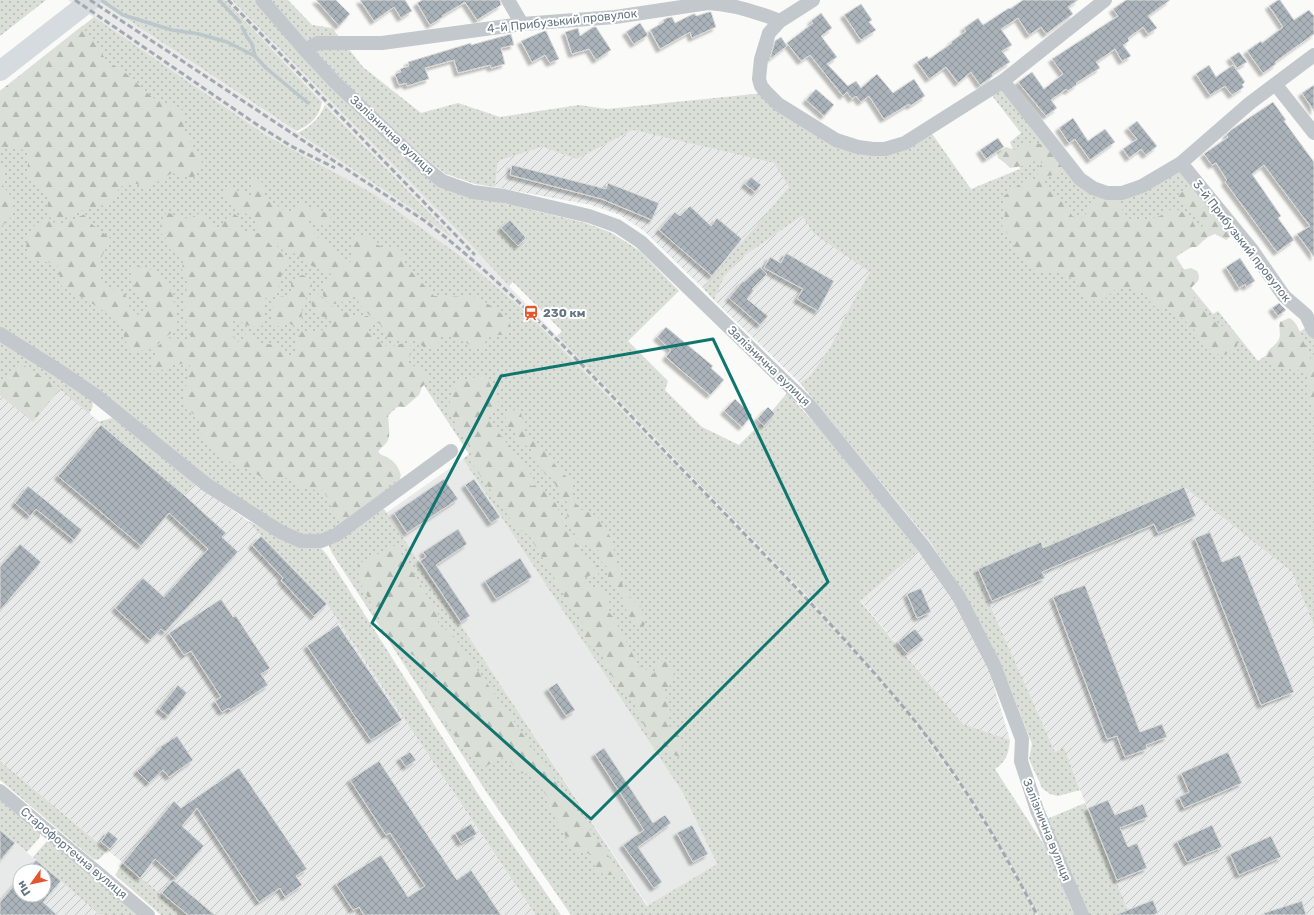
<svg xmlns="http://www.w3.org/2000/svg" width="1314" height="915" viewBox="0 0 1314 915" font-family="Rubik,sans-serif">
<defs>
<pattern id="industrial-furrows" width="10" height="10" patternUnits="userSpaceOnUse"><rect width="10" height="10" fill="#e8e9e9"/><path d="M-1 1l2-2M0 10L10 0M9 11l2-2" fill="none" stroke="#c0c1c2"/></pattern>
<pattern id="grass-dots" width="8" height="8" patternUnits="userSpaceOnUse"><rect width="8" height="8" fill="#dadfd7"/><path d="M2 2h.1M6 6h.1" fill="none" stroke="#b4b9b4" stroke-width="1.8" stroke-linecap="round"/></pattern>
<pattern id="forest-firs" width="22" height="20" patternUnits="userSpaceOnUse"><rect width="22" height="20" fill="#dadfd7"/><path d="M5 1l3.5 6h-7zM16 11l3.5 6h-7z" fill="#b4b9b4"/></pattern>
<pattern id="building-cross-hatch" width="8" height="8" patternUnits="userSpaceOnUse"><rect width="8" height="8" fill="#aab3b9"/><path d="M0 0l8 8M0 8l8-8" fill="none" stroke="#8e969c"/></pattern>
<filter id="shadow"><feDropShadow dx="-3.5" dy="3.5" stdDeviation="1" flood-color="#0004"/></filter>
</defs>
<rect width="100%" height="100%" fill="#fafaf8"/>
<!-- built -->
<path fill="#e8e9e9" d="M68,0H98L405,204L450,236L449,233L225,0H232L457,230L509,286L835,626L902,704L964,787L1002,849L1038,915H1036L1000,849L962,789L901,705L806,599L524,310L459,255L374,194L264,134Z
M463,459L683,793L717,864L648,906L386,513Z
M0,830L36,860L26,871H20V878L0,902Z"/>
<!-- industrial -->
<path fill="url(#industrial-furrows)" d="M633,130L774,163L790,187L703,288L643,230L620,215L591,205L495,187L498,161L542,147L577,159Z
M802,216L814,234L871,272L844,318L831,346L810,376L800,383L714,300L724,277L741,258Z
M60,388L184,495L195,484L248,521L292,569L294,568L327,604L536,915H186L0,761V395L33,422Z
M1184,487L1292,572L1314,626V915H1130L1064,749L1055,752L975,571L1041,542L1044,548Z
M918,551L954,601L988,667L1010,740L963,724L860,600Z
M36,860L100,915H0V902L20,878V895H44V871H26Z"/>
<!-- grass -->
<path fill="url(#grass-dots)" d="M0,0H46L0,36Z
M98,0H225L322,102C319,118 310,125 296,131Z
M232,0H254L300,54L417,169L503,203L586,223L612,233L640,251L679,291L628,341L668,381L665,390L702,427L739,445L761,423L764,426L775,414L772,411L787,393L818,427L918,551L860,601L963,724L1010,740C1008,755 1007,760 995,769L1046,848L1074,915H1038L1002,849L964,787L902,704L808,597L557,336L562,331L513,282L509,286L457,230Z
M269,0H288L312,25L332,28L363,67L421,113L458,103L500,117L579,105L607,109L764,93L857,149L930,131L971,189L1020,169L1010,142L1021,133L990,93L1000,90H1005L1099,193L1177,169L1227,222L1176,257L1192,282L1189,285L1213,314L1218,311L1258,361L1308,326L1314,335V626L1292,572L1184,487L1043,548L1041,543L975,571L1055,752L1064,748L1080,790L1058,796L1050,794L1042,788L1029,759L1032,744L1000,662L964,593L930,542L800,383L810,376L831,346L844,318L870,272L814,234L802,216L741,258L724,277L714,300L703,288L789,187L774,163L633,130L577,159L542,147L498,161L495,187L475,184L446,174L426,159L344,81L309,45Z
M94,17L264,134L374,194L459,255L524,310L806,599L901,705L962,789L1000,849L1036,915H571L487,793L332,553L329,546L330,543L340,539L384,509L647,906L717,864L683,793L463,459L469,454L423,384L365,436L401,479L333,531L317,537L302,535L284,528L211,482L0,330V91Z
M325,105L449,233L451,237L405,204L298,133C311,126 319,119 325,105Z
M0,342L92,398L93,406L89,414L60,389L33,422L0,395Z
M112,418L118,419L195,484L184,495L98,422Z
M248,521L279,536L317,546L321,548L327,555L480,797L561,915H536L327,604L294,569L292,570Z
M0,761L107,850C103,855 100,862 93,859L0,780Z
M0,800L40,833V837L27,852L0,830Z
M1085,803L1130,915H1088L1047,819Z
M49,840L138,915H100L33,857L47,841Z
M123,863L186,915H161L115,875Z"/>
<!-- forest -->
<path fill="url(#forest-firs)" d="M82,26L109,64L120,68L153,98L184,111L185,132L202,162L193,179L172,173L147,188L134,183L119,187L117,197L108,204L83,210L58,221L47,216L48,196L26,177L30,151L0,146V91Z
M1032,142C1052,145 1053,154 1065,169L1064,171L1060,174L1047,176L1045,179V185C1049,189 1053,191 1057,195C1066,203 1067,214 1078,220C1081,218 1084,216 1086,214C1089,207 1089,200 1098,197C1125,190 1117,222 1139,221C1141,221 1158,217 1160,216C1163,214 1167,210 1171,210C1183,208 1193,219 1196,229H1198L1203,226L1204,223L1198,216L1178,198V196C1182,191 1187,189 1193,189L1229,232L1230,237L1226,240L1215,234C1206,237 1203,241 1197,247H1192L1177,255L1175,261L1182,270L1191,268L1197,271C1204,284 1190,283 1191,292C1192,298 1200,302 1203,306C1206,310 1208,315 1211,319C1220,329 1241,328 1237,346L1224,355C1217,355 1209,352 1204,347C1199,343 1199,335 1195,331C1189,322 1164,303 1154,306L1151,304C1145,288 1148,296 1135,290C1111,279 1112,302 1097,301C1085,301 1081,289 1075,281C1071,278 1064,273 1059,272C1052,269 1045,273 1038,272L1018,255L1015,249L1014,243L1012,239L1002,227L1005,214L1003,201L1004,196L1024,181L1029,179L1035,181C1040,177 1037,176 1037,171C1038,168 1041,165 1042,163V160L1040,159L1022,166L1010,168L1005,163L998,158L997,152L1006,147L1018,151L1026,145Z
M0,166L3,168V186L11,196L13,215L1,227Z
M255,179C270,183 262,190 266,200L275,204L288,214L292,215L295,207L300,204L324,212L330,216L331,221L326,226C317,226 317,218 306,219L305,221L317,237L326,242L344,260L350,262L352,260L351,245C362,226 368,241 380,246C384,248 391,246 396,247L401,253L407,267L434,296L473,297L485,302L506,317L510,324V330L508,334C494,336 488,333 482,348L474,349L467,343L445,335L441,336L437,347L426,349L415,340H391L385,336L381,325L365,311L354,296H350L345,301L334,304L323,296V285L331,278V274L310,265L295,253L292,254L284,251L261,233L253,218L225,200L223,197L224,193L230,189C239,189 243,195 251,196V185L252,181Z
M167,212C174,215 181,220 189,218C195,217 198,212 205,214L211,225L218,228C224,223 226,217 233,213L240,218V227L243,231L254,232L260,234L275,249L287,257V267C278,274 282,287 273,296L268,297L264,299C261,308 272,329 255,327C248,326 243,324 238,319L234,320C231,328 231,337 238,342L242,340L246,333L250,332L259,345C265,345 273,343 279,346C284,349 285,355 291,357C299,352 295,345 296,338L302,331H307L311,333L317,330L328,331L331,327V319C327,317 324,318 321,316C313,312 305,297 317,293L320,294L322,298L333,307L355,316H368L371,320V323L366,329L367,332C375,337 381,347 391,346C399,346 404,340 411,346C411,352 408,358 409,364C418,369 428,368 427,382L422,387L419,395L405,407C402,407 396,406 392,407C384,410 392,432 388,440C386,445 381,447 378,452C381,456 383,455 387,457C395,462 399,467 401,476C395,483 387,486 380,491C369,502 357,515 342,519C333,512 327,502 325,491L300,488L292,480L286,478L282,480H266L248,469H241L212,450L203,440L199,426V422L195,415L184,408C181,390 190,381 190,364C180,363 167,365 159,372L153,370L151,367C151,362 153,360 155,356C156,354 155,351 156,349C157,346 160,344 163,342C171,336 177,337 186,343L191,340C190,329 184,320 184,309C184,296 189,289 186,275L182,273L183,260L182,257L171,251L168,245C169,239 163,236 160,232L161,221Z
M85,214L89,222L111,239L101,258L99,283L125,294L133,317L152,308L136,290L130,271L142,265L158,274L173,293L178,327L152,349L133,352L124,339V330L105,312L85,299L62,287L57,264L31,259L26,246L32,227L47,220L62,225Z
M302,275L308,277L311,281L312,288C308,294 305,299 303,306C300,314 305,323 295,327L286,321L277,327L272,325C270,317 271,306 275,298L289,295L292,292L291,287V281Z
M1289,318C1296,320 1301,334 1304,341C1306,347 1306,354 1311,359L1314,358V412C1313,410 1311,406 1310,403C1308,392 1313,378 1301,371L1274,367L1271,365L1266,357C1267,349 1273,348 1278,341C1282,335 1278,329 1280,322Z
M23,365L60,388L33,422L0,395V385L13,368Z
M486,376L499,403L488,419L531,475V486H541L556,504L564,525L589,563L599,566L598,577L591,575L583,579L591,588L603,589L610,604L606,609L615,619L638,665L654,674L656,661L670,662L674,673L669,687L663,691L670,705L669,726L679,732L682,744L680,757L665,752L651,741L636,707L628,696L619,690L601,654L588,645L584,639L580,614L567,605L562,591L530,537L514,524L470,461L472,451L448,411C456,377 452,382 486,376Z
M514,410L521,413L525,432L532,437L536,446L543,447L558,469L572,482V498L580,509L597,516L611,538L623,587L629,597L641,607L645,623L643,628L637,627L627,613L625,604L619,591L612,587L608,577L609,568L602,563L599,551L580,543L567,521L568,502L562,500L553,479C541,473 535,462 531,449L516,439L515,431L504,425L507,412Z
M396,545L438,614V627L450,631L622,875H607L597,872L591,854L574,851L549,807L547,796L530,774L520,773L506,756L482,768L463,748L426,694L427,676L415,668L418,658L393,644L359,581L358,564Z"/>
<g fill="none" stroke-linecap="round" stroke-linejoin="round">
<!-- stream -->
<path stroke="#bbc7cb" stroke-width="3.5" d="M101,0L123,15L172,30L199,34L227,42L255,56
M219,0L240,22
M242,27L247,37L252,44L255,56L266,68L308,103"/>
</g>
<!-- building -->
<path fill="url(#building-cross-hatch)" stroke="#dcdcda" filter="url(#shadow)" d="M316,0H336L350,14L339,26Z
M360,0H405L412,11L401,18L394,7L374,21Z
M422,0H500L501,5L477,20L465,2L442,16L443,17L430,25L417,3Z
M1023,0H1078L1068,7L1073,14L1046,34L1041,27L1029,35L1018,18L1001,29L1012,45L1002,51L1010,62L992,74L993,76L980,85L971,72L958,83L946,67L929,79L917,62L927,56L929,59L952,43L951,42L966,31L964,28L978,18L983,25L1009,8L1010,9Z
M1126,0H1170L1148,16L1157,28L1148,34L1143,27L1128,38L1129,41L1123,45L1131,56L1122,61L1115,49L1096,62L1100,68L1076,83L1077,84L1068,91L1066,89L1051,100L1057,108L1046,116L1018,82L1032,72L1044,89L1063,74L1052,59L1118,16L1113,9Z
M1278,0H1280L1294,20L1309,10L1314,16V34L1275,62L1276,64L1263,73L1247,51L1261,41L1262,43L1283,27L1269,6Z
M861,4L872,20L869,22L876,30L861,40L844,15Z
M709,12H711L716,27L692,38L690,32L660,49L650,30L664,22L663,20L667,18L672,17L675,23L693,14H695L696,16Z
M821,13L832,28L821,36L837,57L827,64L848,86L856,81L861,88L877,74L893,93L914,79L925,96L910,106L909,104L884,119L869,96L861,102L856,96L852,99L847,92L843,96L810,55L801,61L787,43L813,23L811,21Z
M640,23L648,35L634,44L626,32Z
M593,27H596L611,50L596,60L589,49L572,54L565,32L578,28L580,36Z
M544,31H546L559,59L550,63L545,55L532,62L521,41Z
M511,34L514,45L501,48L505,64L491,68L490,65L458,73L454,60L425,68L429,79L407,86L406,83L399,85L395,74L401,72L400,69L409,66L408,62L471,43V45Z
M781,37L787,46L770,59L775,41Z
M1239,52L1247,62L1237,68L1230,58Z
M1209,65L1216,77L1233,65L1245,82L1242,85L1244,87L1232,95L1225,86L1210,95L1196,74Z
M1314,85V111L1302,93Z
M816,89L834,105L824,116L806,100Z
M1273,102L1286,120L1284,121L1314,162V257L1297,234L1310,226L1264,165L1252,174L1281,216L1278,218L1294,240L1277,252L1225,182L1227,180L1216,163L1212,165L1204,154L1228,137L1226,135L1231,130Z
M1073,118L1088,141L1105,129L1115,142L1090,160L1075,139L1069,143L1059,128Z
M1137,121L1157,146L1146,155L1141,149L1129,158L1123,149L1137,139L1128,128Z
M998,138L1004,147L986,159L980,150Z
M512,165L606,189L608,183L659,203L652,220L602,199L510,175Z
M751,177L761,185L755,192L745,184Z
M690,206L711,226L717,218L742,239L712,276L659,230L675,212L680,216Z
M510,220L526,238L518,246L501,228Z
M786,253L834,281L818,311L797,299L803,289L764,268L770,257L781,263Z
M1240,258L1255,281L1246,287L1245,284L1239,288L1226,267Z
M760,267L767,274L752,289L754,290L747,299L768,316L760,325L729,298L743,281L744,282Z
M1279,303L1286,310L1278,316L1272,308Z
M666,327L713,366L711,368L724,380L710,395L666,357L671,350L657,337Z
M735,399L752,415L742,427L724,411Z
M768,407L775,414L764,426L757,419Z
M101,425L184,495L226,533L222,537L238,552L165,632L161,629L150,640L115,608L143,578L164,597L208,549L169,513L141,546L58,476Z
M444,479L458,499L407,533L394,513Z
M474,479L500,517L491,523L465,485Z
M28,486L82,530L74,540L36,509L30,516L15,503Z
M1184,487L1196,516L1158,533L1154,524L1042,572L1045,578L992,601L978,569L1041,542L1043,548Z
M458,529L467,544L436,565L470,616L461,622L420,561L426,557L423,552Z
M1210,532L1222,562L1240,555L1294,692L1261,705L1195,538Z
M261,536L327,604L314,616L281,580L283,578L252,545Z
M20,544L41,562L0,610V567Z
M520,558L532,577L496,599L485,581Z
M1085,585L1140,732L1162,724L1167,737L1146,745L1147,749L1125,757L1117,736L1107,739L1053,597Z
M921,588L931,612L917,618L907,594Z
M221,599L233,617L236,616L270,668L261,674L268,685L230,710L229,708L222,712L215,701L221,697L191,651L184,655L169,633Z
M338,625L402,720L371,740L307,646Z
M915,629L924,640L907,653L898,642Z
M557,683L575,710L566,716L548,689Z
M178,685L187,693L168,716L159,709Z
M177,736L193,760L169,777L163,770L149,783L137,771L161,748L160,747Z
M604,748L653,823L665,815L671,823L638,847L662,882L654,888L623,845L644,830L595,754Z
M410,752L416,760L406,767L400,758Z
M1228,752L1242,783L1184,808L1179,797L1189,792L1181,773Z
M379,761L457,880L471,870L501,915H364L359,907L353,910L336,884L381,855L408,897L425,886L390,833L386,835L350,780Z
M239,768L307,869L296,876L302,885L285,897L280,888L259,902L197,808L182,826L204,846L176,878L155,859L140,878L123,863L174,801L181,808Z
M1108,800L1115,815L1143,804L1148,817L1120,828L1128,847L1137,843L1147,868L1117,880L1088,808Z
M471,824L477,834L461,843L455,833Z
M692,825L708,854L693,862L677,833Z
M1212,825L1222,847L1187,862L1177,841Z
M0,830L15,843L0,861Z
M108,831L118,839L110,849L101,842Z
M1271,836L1281,857L1239,875L1230,854Z
M36,860L61,881L43,902L57,915H0V902L20,878V895H44V871H26Z
M173,880L215,915H188L162,893Z
M1153,900L1158,913L1153,915H1115Z
M1302,901L1306,915H1264V913Z"/>
<g fill="none" stroke-linecap="round" stroke-linejoin="round">
<!-- minor -->
<path stroke="#c3c8cc" stroke-width="14" d="M262,0L305,50L335,82L421,164L442,181L473,192L504,196L589,216L617,226L641,242L809,405L924,547L959,597L994,665L1022,739L1021,761L1037,810L1082,915
M508,0L522,24
M780,21L769,33L761,59L759,79L761,86L766,92L778,104L836,140L858,147L873,149H885L905,143L1003,81L1105,0
M305,50L318,43H382L522,24L615,17L708,3C733,4 757,12 780,21L813,0
M1003,81L1080,179L1093,188L1107,193H1122L1142,186L1181,163L1250,103L1314,55
M1276,85L1314,133
M1181,163L1252,250L1284,296L1306,315L1314,331
M0,334L61,372L95,395L207,485L281,532L301,541H321L336,535L451,451
M0,791L148,915"/>
<!-- secondary -->
<path stroke="#d6dbdf" stroke-width="20" d="M0,71L91,0"/>
<!-- rail -->
<path stroke="#a2aab0" stroke-width="3" stroke-dasharray="6 3" stroke-linecap="butt" d="M75,0L256,124L291,146L335,168
M90,0L425,221C518,293 596,380 677,464C753,543 830,620 900,703C954,767 999,841 1037,915
M228,0L475,255"/>
</g>
<!-- marked area -->
<path fill="none" stroke="#0f766e" stroke-width="3" stroke-linejoin="round" d="M713,339L828,582L591,819L372,623L501,376Z"/>
<!-- icons -->
<defs>
<g id="station-bare" transform="scale(1.2)"><path d="M-3-6H3Q5-6 5-4V2Q5 4 3 4L4.5 6H3L1.5 4h-3L-3 6H-4.5L-3 4Q-5 4-5 2V-4Q-5-6-3-6ZM-3.5-4v3h7v-3ZM-3.5 1v1.5H-2V1ZM2 1v1.5H3.5V1Z" fill="#e4572e" stroke="#fff" stroke-width="2.5" paint-order="stroke"/></g>
</defs>
<g fill-rule="evenodd">
<use href="#station-bare" x="531" y="313"/>
</g>
<g text-anchor="middle" stroke-width="4" stroke-linejoin="round" paint-order="stroke">
<!-- street labels -->
<g font-size="12" fill="#657683" stroke="#fff">
<text transform="translate(562 21) rotate(-6)" y="4">4-й Прибузький провулок</text>
<text transform="translate(392 135) rotate(43)" y="4">Залізнична вулиця</text>
<text transform="translate(1242 241) rotate(52)" y="4">3-й Прибузький провулок</text>
<text transform="translate(769 366) rotate(44)" y="4">Залізнична вулиця</text>
<text transform="translate(1047 830) rotate(68)" y="4">Залізнична вулиця</text>
<text transform="translate(74 853) rotate(40)" y="4">Старофортечна вулиця</text>
</g>
<!-- poi labels -->
<g font-size="12" font-weight="bold" fill="#657683" stroke="#fff" text-anchor="start">
<text x="543" y="317">230 км</text>
</g>
</g>
<!-- north arrow -->
<g transform="translate(32 883) rotate(237)"><circle r="19" fill="#ffffff" stroke="#c1c8cd"/>
<path d="M0-3L7 15L0 10L-7 15Z" fill="#e4572e"/>
<text y="-6" font-size="11" font-weight="bold" text-anchor="middle" fill="#657683">Пн</text>
</g>
</svg>
